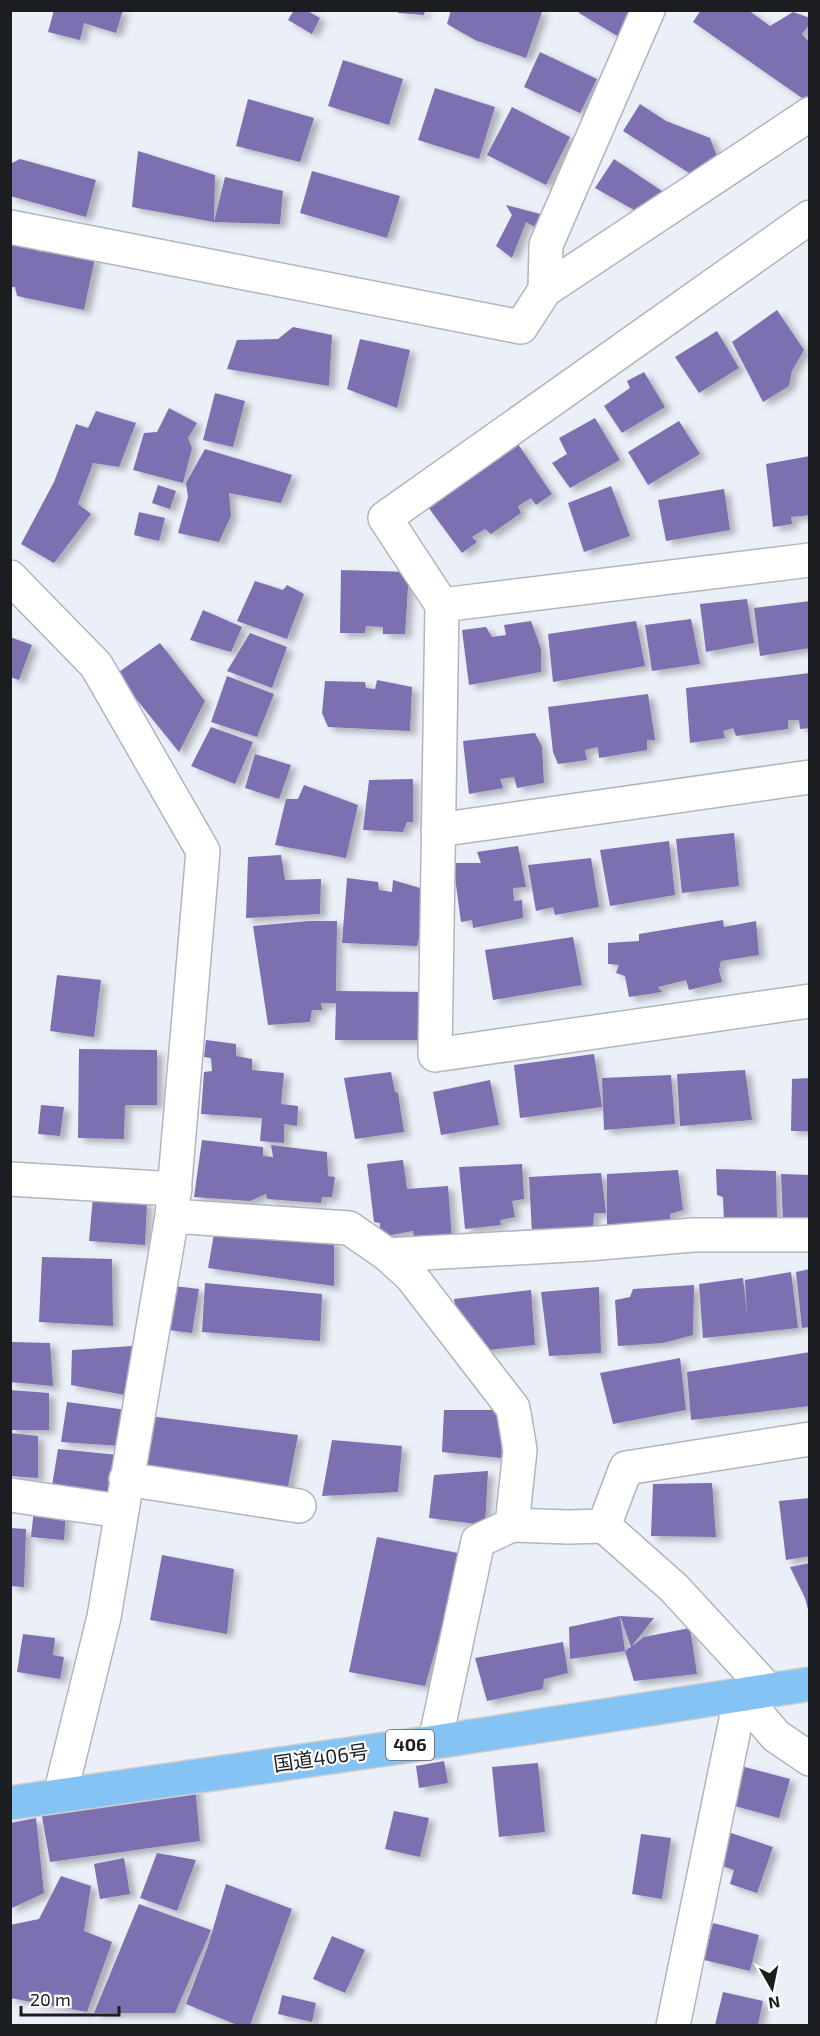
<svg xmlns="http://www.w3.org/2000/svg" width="820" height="2036" viewBox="0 0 820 2036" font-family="'Exo 2','Noto Sans JP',sans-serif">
<defs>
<filter id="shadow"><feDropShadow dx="6" dy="4" stdDeviation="3" flood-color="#0004"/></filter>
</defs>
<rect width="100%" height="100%" fill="#ebeff8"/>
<!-- building -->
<path fill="#7d6fb1" filter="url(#shadow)" d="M54,10H123L116,33L84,23L80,40L48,32Z
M294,10H306L320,18L312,34L288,20Z
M398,10H425L424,15L398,13Z
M451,10H539L542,12L526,58L475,40L447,24Z
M580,10H636L624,40L579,13Z
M701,10H748L770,26L793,12L810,18V24L802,34L810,43V93L805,100L693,22Z
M540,52L597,79L580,113L524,87Z
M343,60L403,79L389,125L328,106Z
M435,88L495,107L479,159L418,140Z
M248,99L314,118L300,162L236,146Z
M640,104L666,121L710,138L717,157L694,176L623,131Z
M512,107L570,137L546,185L487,155Z
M138,151L215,175L214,222L132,207Z
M20,159L96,180L86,217L10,196V164Z
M614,159L662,191L636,211L595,188Z
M312,171L400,196L387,238L300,213Z
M225,177L283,191L280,224L214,222Z
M506,205L548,216L537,228L526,222L512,258L496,246L512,215Z
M10,238L33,242L36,251L95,258L84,310L17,296L15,287H10Z
M777,310L804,350L792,371L789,386L763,402L732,342Z
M293,327L332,335L329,386L227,369L237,340L278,339Z
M717,331L739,368L699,393L675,357Z
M360,339L410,350L397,408L347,389Z
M644,372L665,407L622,433L604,406L630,388L627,381Z
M215,393L245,401L233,447L203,440Z
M169,408L197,423L188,438L192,448L183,483L133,470L144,433L157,432Z
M96,411L136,423L119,467L93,463L78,504L91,514L54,563L21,544L54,482L76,424L88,428Z
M595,418L620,460L570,488L552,463L567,454L559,438Z
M679,421L700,454L648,485L628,452Z
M518,444L552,494L536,505L531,498L518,506L521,513L491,534L485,529L472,537L477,542L462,553L428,507Z
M205,449L292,475L281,503L229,493L231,516L219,542L178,533L188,497L186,483Z
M810,456V515L791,517L792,524L773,527L766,464Z
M158,485L176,491L170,509L152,503Z
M611,486L630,536L584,552L568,503Z
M724,489L730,530L666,541L658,500Z
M139,512L165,518L159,541L134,535Z
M341,570L409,572L405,634H383V627L366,626L365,633H340Z
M255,581L283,590L287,585L304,594L287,639L237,621Z
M747,599L754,643L706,652L700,604Z
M810,601V648L760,656L754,608Z
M203,610L242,627L231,652L190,640Z
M691,619L700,664L652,671L645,625Z
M531,621L541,649V672L469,685L462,630L486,627L492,637L506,635L504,625Z
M636,621L645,666L553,682L548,634Z
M250,633L287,647L272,688L227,671Z
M10,637L32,645L19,680L10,677Z
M160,643L205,701L179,752L116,674Z
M810,673V728L800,729L799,720H788V729L736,736L733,728L723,731L725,738L690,743L686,688Z
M227,676L274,694L257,737L211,722Z
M377,680L412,687L410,731L328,727L322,713L325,681L365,682L366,688L375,689Z
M648,694L655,740H647V750L599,758L598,747L585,750L587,760L558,764L553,752L548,707Z
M211,727L253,742L235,784L191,766Z
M535,733L542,747L544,783L517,788L514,777L500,779L503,788L469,794L463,741Z
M255,754L291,765L279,799L245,788Z
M413,779V822H407L403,832L363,830L369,780Z
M304,785L358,805L346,858L275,845L286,799H298Z
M734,833L739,886L682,893L676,839Z
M669,841L675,895L610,906L600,850Z
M518,846L526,887L513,888L514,901L522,900L523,918L473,928L472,920L461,922L453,863H481L477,852Z
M281,855L285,880L321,879L320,914L246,918L248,857Z
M591,858L599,907L555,915L553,907L536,911L528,865Z
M347,878L378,882L379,890L392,892L393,880L420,888L423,921L417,946L342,943Z
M723,920L724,927L756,921L759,955L721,961L719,970L722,982L689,990L686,980L658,987L662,992L629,997L625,976L616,973L619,965L608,964V943L639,941V934Z
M309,921H337L336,991L425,992L422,1040H335L336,1003H321L322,1010H312L310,1022L268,1025L253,926Z
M573,937L582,985L493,1000L485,950Z
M57,975L101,980L94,1037L50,1031Z
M206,1040L236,1044V1056L252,1059V1070L284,1073L281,1104L298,1106L297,1126L284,1124V1143L260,1141L262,1118L201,1114L204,1072L212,1071L211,1058L204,1057Z
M79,1049L157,1050V1105H125L124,1139L78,1138Z
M594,1054L602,1107L520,1118L514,1065Z
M745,1070L752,1120L680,1126L677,1074Z
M391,1072L395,1092L398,1093L404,1132L355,1139L344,1078Z
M671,1075L675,1124L604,1130L602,1078Z
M810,1078V1131H791L792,1079Z
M490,1080L499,1125L441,1135L433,1092Z
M41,1105L64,1107L60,1136L38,1134Z
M202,1140L263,1147V1156L273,1157L271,1145L327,1152L328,1176L335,1177L332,1197H322L321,1203L267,1199L266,1194L250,1201L194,1197Z
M403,1160L407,1189L448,1186L452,1239L415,1244L413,1231L380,1237V1223L374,1222L367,1164Z
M522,1164L524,1199L512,1201L515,1217L500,1220L501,1225L465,1229L459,1167Z
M716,1169L776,1171L777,1220L724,1222L723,1197L717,1195Z
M678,1170L683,1210L670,1214L671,1226L607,1233V1174Z
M601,1173L606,1213H594L593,1226L532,1233L529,1177Z
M781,1174L810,1175V1221H783Z
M93,1197L147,1202L145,1245L89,1241Z
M215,1228L334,1241V1286L208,1268Z
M42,1257L112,1259L113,1326L39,1322Z
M810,1269V1327L802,1328L796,1272Z
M791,1272L798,1328L703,1338L699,1284L743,1278L747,1314L745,1280Z
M205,1283L322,1294L320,1341L202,1332Z
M694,1285L693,1335L663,1343L618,1346L615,1300L630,1297L633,1289Z
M174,1286L199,1289L192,1333L168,1330Z
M599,1287L601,1353L549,1356L541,1292Z
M531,1290L535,1345L478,1351L457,1318L454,1299Z
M10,1342L50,1343L53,1386L10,1382Z
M133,1346L125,1395L71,1385L72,1350Z
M810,1352V1406L691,1420L687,1372Z
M680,1358L686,1410L613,1424L600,1373Z
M10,1390L49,1393V1430H10Z
M67,1402L127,1410L121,1446L61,1442Z
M444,1410H499L502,1458L442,1452Z
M149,1416L298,1435L287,1492L213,1474L138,1472Z
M10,1433L38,1436V1478L10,1476Z
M332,1440L402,1446L398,1492L322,1496Z
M58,1449L118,1455L112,1493L52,1486Z
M488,1471L485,1525L429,1518L434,1475Z
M712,1483L716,1537L651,1536L653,1484Z
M810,1498V1556L786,1560L779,1501Z
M34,1509L66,1512L64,1540L31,1537Z
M10,1528L26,1529L24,1587L10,1586Z
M377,1537L463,1554L425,1686L349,1672Z
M162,1555L234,1569L227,1634L150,1620Z
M810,1563V1613H809L805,1598L790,1567Z
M620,1616L654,1618L631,1647Z
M620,1616L625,1651L570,1659L569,1627Z
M690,1628L697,1674L634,1681L625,1651L644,1637Z
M23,1634L55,1638L53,1655L64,1657L60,1679L17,1672Z
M563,1642L568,1673L544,1679L543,1689L487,1701L475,1658Z
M444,1761L448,1783L419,1788L416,1766Z
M538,1763L545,1832L499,1837L492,1767Z
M741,1766L790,1779L779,1818L731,1805Z
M195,1785L200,1841L50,1862L41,1811Z
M394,1811L429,1818L420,1857L385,1849Z
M36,1818L44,1893L10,1909V1823Z
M731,1833L773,1847L757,1893L730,1884L734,1870L719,1865Z
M641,1834L671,1838L662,1899L632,1894Z
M157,1853L196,1860L177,1911L140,1898Z
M124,1858L130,1894L100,1899L94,1864Z
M61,1876L91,1886L84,1931L112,1942L87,2012L10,1998V1925L39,1919Z
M226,1884L292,1909L250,2025H237L186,2004L208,1946Z
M139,1904L211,1930L175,2013H94Z
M713,1923L759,1935L750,1971L704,1960Z
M332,1936L365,1950L345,1993L313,1979Z
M723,1992L763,2001L758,2025H715Z
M282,1995L316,2003L312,2022L278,2014Z"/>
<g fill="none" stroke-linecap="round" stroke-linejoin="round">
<!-- street casing -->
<g stroke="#b1b5be" stroke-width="36">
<path id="street" d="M10,227L521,327L545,290L810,114
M545,290L546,245L648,10
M810,560L442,605L435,1055L810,1001
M10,577L96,665L203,851L172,1216L104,1617L60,1795
M442,605L385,518L810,217
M438,830L810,777
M10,1179L175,1189
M172,1216L349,1228L388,1255L411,1276L513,1408L520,1450L512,1525
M388,1255L588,1244L693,1235H810
M126,1479L299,1506
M10,1495L120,1511
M604,1526L626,1468L810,1439
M741,1695L776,1736L810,1759
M435,1742L478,1541L512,1525L568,1527L604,1526L674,1588L768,1690
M673,2026L741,1695"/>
</g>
<!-- highway casing -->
<g stroke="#cdcdce" stroke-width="36">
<path id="highway" d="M10,1803L435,1742L810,1684"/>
</g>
<!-- street -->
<use href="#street" stroke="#fff" stroke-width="33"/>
<!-- highway -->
<use href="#highway" stroke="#85c3f5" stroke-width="33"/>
</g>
<g text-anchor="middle" stroke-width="4.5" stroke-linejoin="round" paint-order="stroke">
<!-- shield labels -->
<rect fill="#fff" stroke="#606164" stroke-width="1.5" x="386" y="1730" width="48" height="30" rx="4.5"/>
<g font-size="18" font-weight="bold" fill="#1c1d21">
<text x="410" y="1751">406</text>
</g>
<!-- street labels -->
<g font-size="20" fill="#1c1d21" stroke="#fff">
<text transform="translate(321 1758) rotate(-8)" y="7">国道406号</text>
</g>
</g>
<!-- border -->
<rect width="820" height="2036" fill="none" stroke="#1c1d21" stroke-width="24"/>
<!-- north arrow -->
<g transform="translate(772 1988) rotate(171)" stroke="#ffffff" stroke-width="4.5" paint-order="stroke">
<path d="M0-4.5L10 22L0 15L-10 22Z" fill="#1c1d21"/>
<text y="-9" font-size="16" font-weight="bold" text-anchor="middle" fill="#1c1d21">N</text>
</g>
<!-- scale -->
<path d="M21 2006v9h98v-9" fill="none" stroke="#1c1d21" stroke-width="3"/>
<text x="30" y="2006" font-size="18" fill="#1c1d21" stroke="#ffffff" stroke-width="4.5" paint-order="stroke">20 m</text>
</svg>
